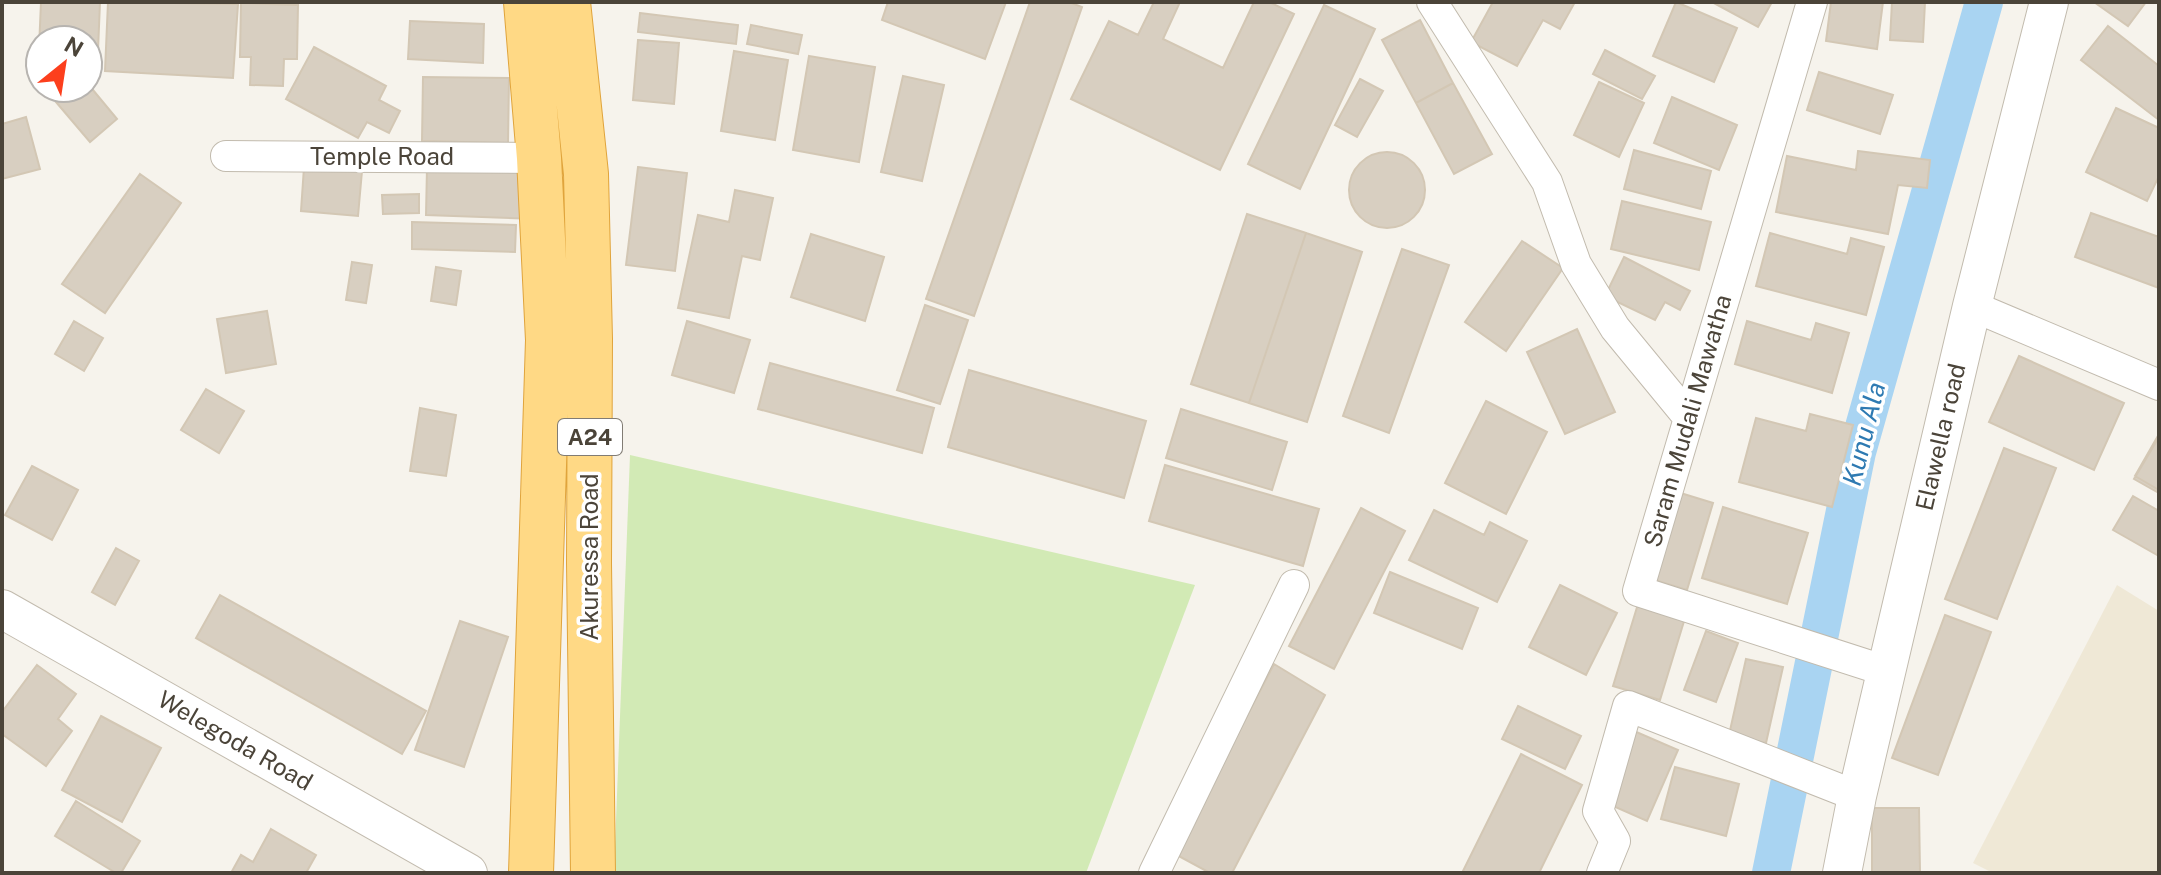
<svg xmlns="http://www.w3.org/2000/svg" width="2161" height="875" viewBox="0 0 2161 875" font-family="'Public Sans',sans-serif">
<rect width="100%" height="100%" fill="#f6f3ec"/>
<!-- education -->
<path fill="#efe8d6" d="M2117,585L2159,611V873H1993L1973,863Z"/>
<!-- green -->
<path fill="#d2eab5" d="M630,455L1195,585L1086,873H614Z"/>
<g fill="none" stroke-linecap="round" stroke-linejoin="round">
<!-- canal -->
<path stroke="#a9d4f2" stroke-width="38" d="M1771,873L1857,452L1984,2"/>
</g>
<!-- building -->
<path fill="#d8cfc1" stroke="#d3c7b4" stroke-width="2" d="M41,2H100L97,75L88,74V40H40L38,72Z
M108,2L238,4L233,78L105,71Z
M888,2H1006L985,59L882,20Z
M1030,2H1069L1082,7L974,316L926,299Z
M1154,2H1180L1163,39L1223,68L1254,2H1269L1294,14L1220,170L1071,99L1109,21L1138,35Z
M1493,2H1575L1560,29L1543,20L1517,66L1471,42Z
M1676,2L1737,28L1714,82L1653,56Z
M1712,2H1772L1758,27Z
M1831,2H1883L1877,49L1826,41Z
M1892,2H1925L1923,42L1890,40Z
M2094,2H2146L2128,26Z
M241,3L298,5L297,59H284L283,86L250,85L251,57H240Z
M1324,5L1375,29L1300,189L1248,164Z
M640,13L738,25L736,44L638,32Z
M1420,20L1453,83L1416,103L1382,40Z
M410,21L484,24L483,63L408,59Z
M751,25L802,35L798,54L747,44Z
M2108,26L2159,66V120L2081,60Z
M638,40L679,43L674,104L633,100Z
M314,47L386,86L379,100L400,111L389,133L367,122L358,138L286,99Z
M1605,50L1655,76L1642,99L1593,74Z
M734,51L788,60L775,140L721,131Z
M809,56L875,67L859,162L793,150Z
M1819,72L1893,95L1880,134L1807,110Z
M903,76L944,85L922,181L881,172Z
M423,77L509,78L508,143L422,141Z
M1360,79L1383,91L1357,137L1335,125Z
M1599,82L1644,103L1619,157L1574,135Z
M1453,83L1492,154L1454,174L1416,103Z
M88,84L117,119L90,142L56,102L72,88H88Z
M1672,97L1737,125L1719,170L1654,143Z
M2116,108L2159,128V176L2147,201L2086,172Z
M26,117L40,169L2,179V124Z
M1634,150L1711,171L1701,209L1624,189Z
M1858,151L1930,160L1927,188L1898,185L1888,234L1776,212L1787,156L1856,170Z
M1349 190a38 38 0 1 1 76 0a38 38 0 1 1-76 0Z
M536,166L535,219L426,215L427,168Z
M304,167L362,171L358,216L301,211Z
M638,167L687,173L675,271L626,265Z
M140,174L181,203L105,313L62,284Z
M735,190L773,198L760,260L742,256L729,318L678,308L698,215L729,222Z
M419,194V213L383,214L382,195Z
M1622,201L1711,222L1699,270L1611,249Z
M2091,213L2159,237V288L2075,257Z
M1247,214L1306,233L1249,403L1191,384Z
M412,222L516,225L515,252L412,249Z
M1306,233L1362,252L1307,422L1249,403Z
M1770,233L1847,254L1851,238L1884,247L1866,315L1756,286Z
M811,234L884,257L865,321L791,297Z
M1522,241L1563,268L1506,351L1465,322Z
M1402,249L1449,265L1389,433L1343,416Z
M1624,257L1690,291L1680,310L1665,302L1655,320L1605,296Z
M352,262L372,265L366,303L346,300Z
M436,267L461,271L456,305L431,301Z
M925,305L968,320L940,404L897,390Z
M267,311L276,364L226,373L217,319Z
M74,321L103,338L84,371L55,354Z
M687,321L750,340L734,393L672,375Z
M1747,321L1811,340L1816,323L1849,333L1832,393L1735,364Z
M1577,329L1615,412L1565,434L1527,352Z
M2019,356L2124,403L2094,470L1989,422Z
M770,363L934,408L922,453L758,409Z
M969,370L1146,421L1124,498L948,447Z
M206,389L244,411L219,453L181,430Z
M1486,401L1547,432L1506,514L1445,483Z
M420,408L456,415L446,476L410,471Z
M1181,409L1287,442L1272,490L1166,458Z
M1810,414L1853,425L1832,507L1739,482L1756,418L1806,431Z
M2159,434V490L2135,476Z
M2159,437V493L2134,479Z
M2004,448L2056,468L1997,619L1945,599Z
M1165,465L1319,509L1303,566L1149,521Z
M32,466L78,490L52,540L5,515Z
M1674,491L1713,503L1687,590L1648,578Z
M2133,496L2159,511V556L2113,530Z
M1723,507L1808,533L1787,604L1702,578Z
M1361,508L1405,531L1334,669L1289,646Z
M1434,510L1484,535L1490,522L1527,541L1497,602L1409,560Z
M116,548L139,561L115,605L92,592Z
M1390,572L1478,608L1462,649L1374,613Z
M1560,585L1617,613L1586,675L1529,647Z
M220,595L426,711L402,754L196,638Z
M1638,604L1685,618L1660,700L1613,686Z
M1945,615L1991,632L1938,775L1892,758Z
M460,621L508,637L464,767L415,750Z
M1706,631L1738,643L1716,702L1684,690Z
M1746,659L1783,667L1766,743L1729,735Z
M1274,664L1325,695L1232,873H1210L1175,854Z
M37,665L76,694L58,719L72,731L46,766L2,734V712Z
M1518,706L1581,736L1565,769L1502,739Z
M101,716L161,748L122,822L62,790Z
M1634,731L1678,750L1647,821L1604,802Z
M1521,754L1582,785L1539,873H1462Z
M1675,767L1739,784L1726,836L1661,819Z
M76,801L140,841L121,873H116L55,836Z
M1872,808H1919L1920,873H1872Z
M271,829L316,855L306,873H231L241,855L253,862Z"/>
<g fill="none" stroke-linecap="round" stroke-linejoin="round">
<!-- minor casing -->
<g stroke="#c2bbae" stroke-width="32">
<path id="minor" d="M1432,2L1547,182L1576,264L1615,328L1689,418
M1812,2L1638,591L1886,671
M226,156L539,158
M1972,306L2159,385
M1154,873L1294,585
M1602,873L1615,841L1598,811L1628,706L1857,796"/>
</g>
<!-- tertiary casing -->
<g stroke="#c2bbae" stroke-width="40">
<path id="tertiary" d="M2,609L468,873
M1842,873L1857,796L1972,306L2049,2"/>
</g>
<!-- trunk casing -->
<g stroke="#e0a43c" stroke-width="46">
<path id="trunk" d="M526,2L539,158L548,340L531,873
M568,2L586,174L590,339L589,563L593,873"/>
</g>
<!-- minor -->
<use href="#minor" stroke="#fff" stroke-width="30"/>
<!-- tertiary -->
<use href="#tertiary" stroke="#fff" stroke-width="38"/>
<!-- trunk -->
<use href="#trunk" stroke="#ffd985" stroke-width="44"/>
</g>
<g text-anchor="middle" stroke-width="7" stroke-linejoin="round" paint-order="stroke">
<!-- shield labels -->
<rect fill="#fff" stroke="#817c74" stroke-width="2" x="558" y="419" width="64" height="36" rx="6"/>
<g font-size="22" font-weight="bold" fill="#4b4439">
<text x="590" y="445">A24</text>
</g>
<!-- street labels -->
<g font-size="24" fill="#4b4439" stroke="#fff">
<text x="382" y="165">Temple Road</text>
<text transform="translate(1688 421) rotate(-74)" y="8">Saram Mudali Mawatha</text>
<text transform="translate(1941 437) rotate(-77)" y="8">Elawella road</text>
<text transform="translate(590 557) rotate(-90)" y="8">Akuressa Road</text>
<text transform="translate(235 741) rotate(30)" y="8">Welegoda Road</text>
</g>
<!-- water labels -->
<g font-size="26" font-style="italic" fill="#2e7ab2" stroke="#fff">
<text transform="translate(1864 434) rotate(-76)" y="9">Kunu Ala</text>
</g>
</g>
<!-- border -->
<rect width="2161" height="875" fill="none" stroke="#4b4439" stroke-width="8"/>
<!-- north arrow -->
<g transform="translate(64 64) rotate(30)"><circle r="38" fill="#ffffff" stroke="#b7b4b0" stroke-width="2"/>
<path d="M0-6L14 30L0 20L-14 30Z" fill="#fc3f1d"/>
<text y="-12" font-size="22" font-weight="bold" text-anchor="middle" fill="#4b4439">N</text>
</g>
</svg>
